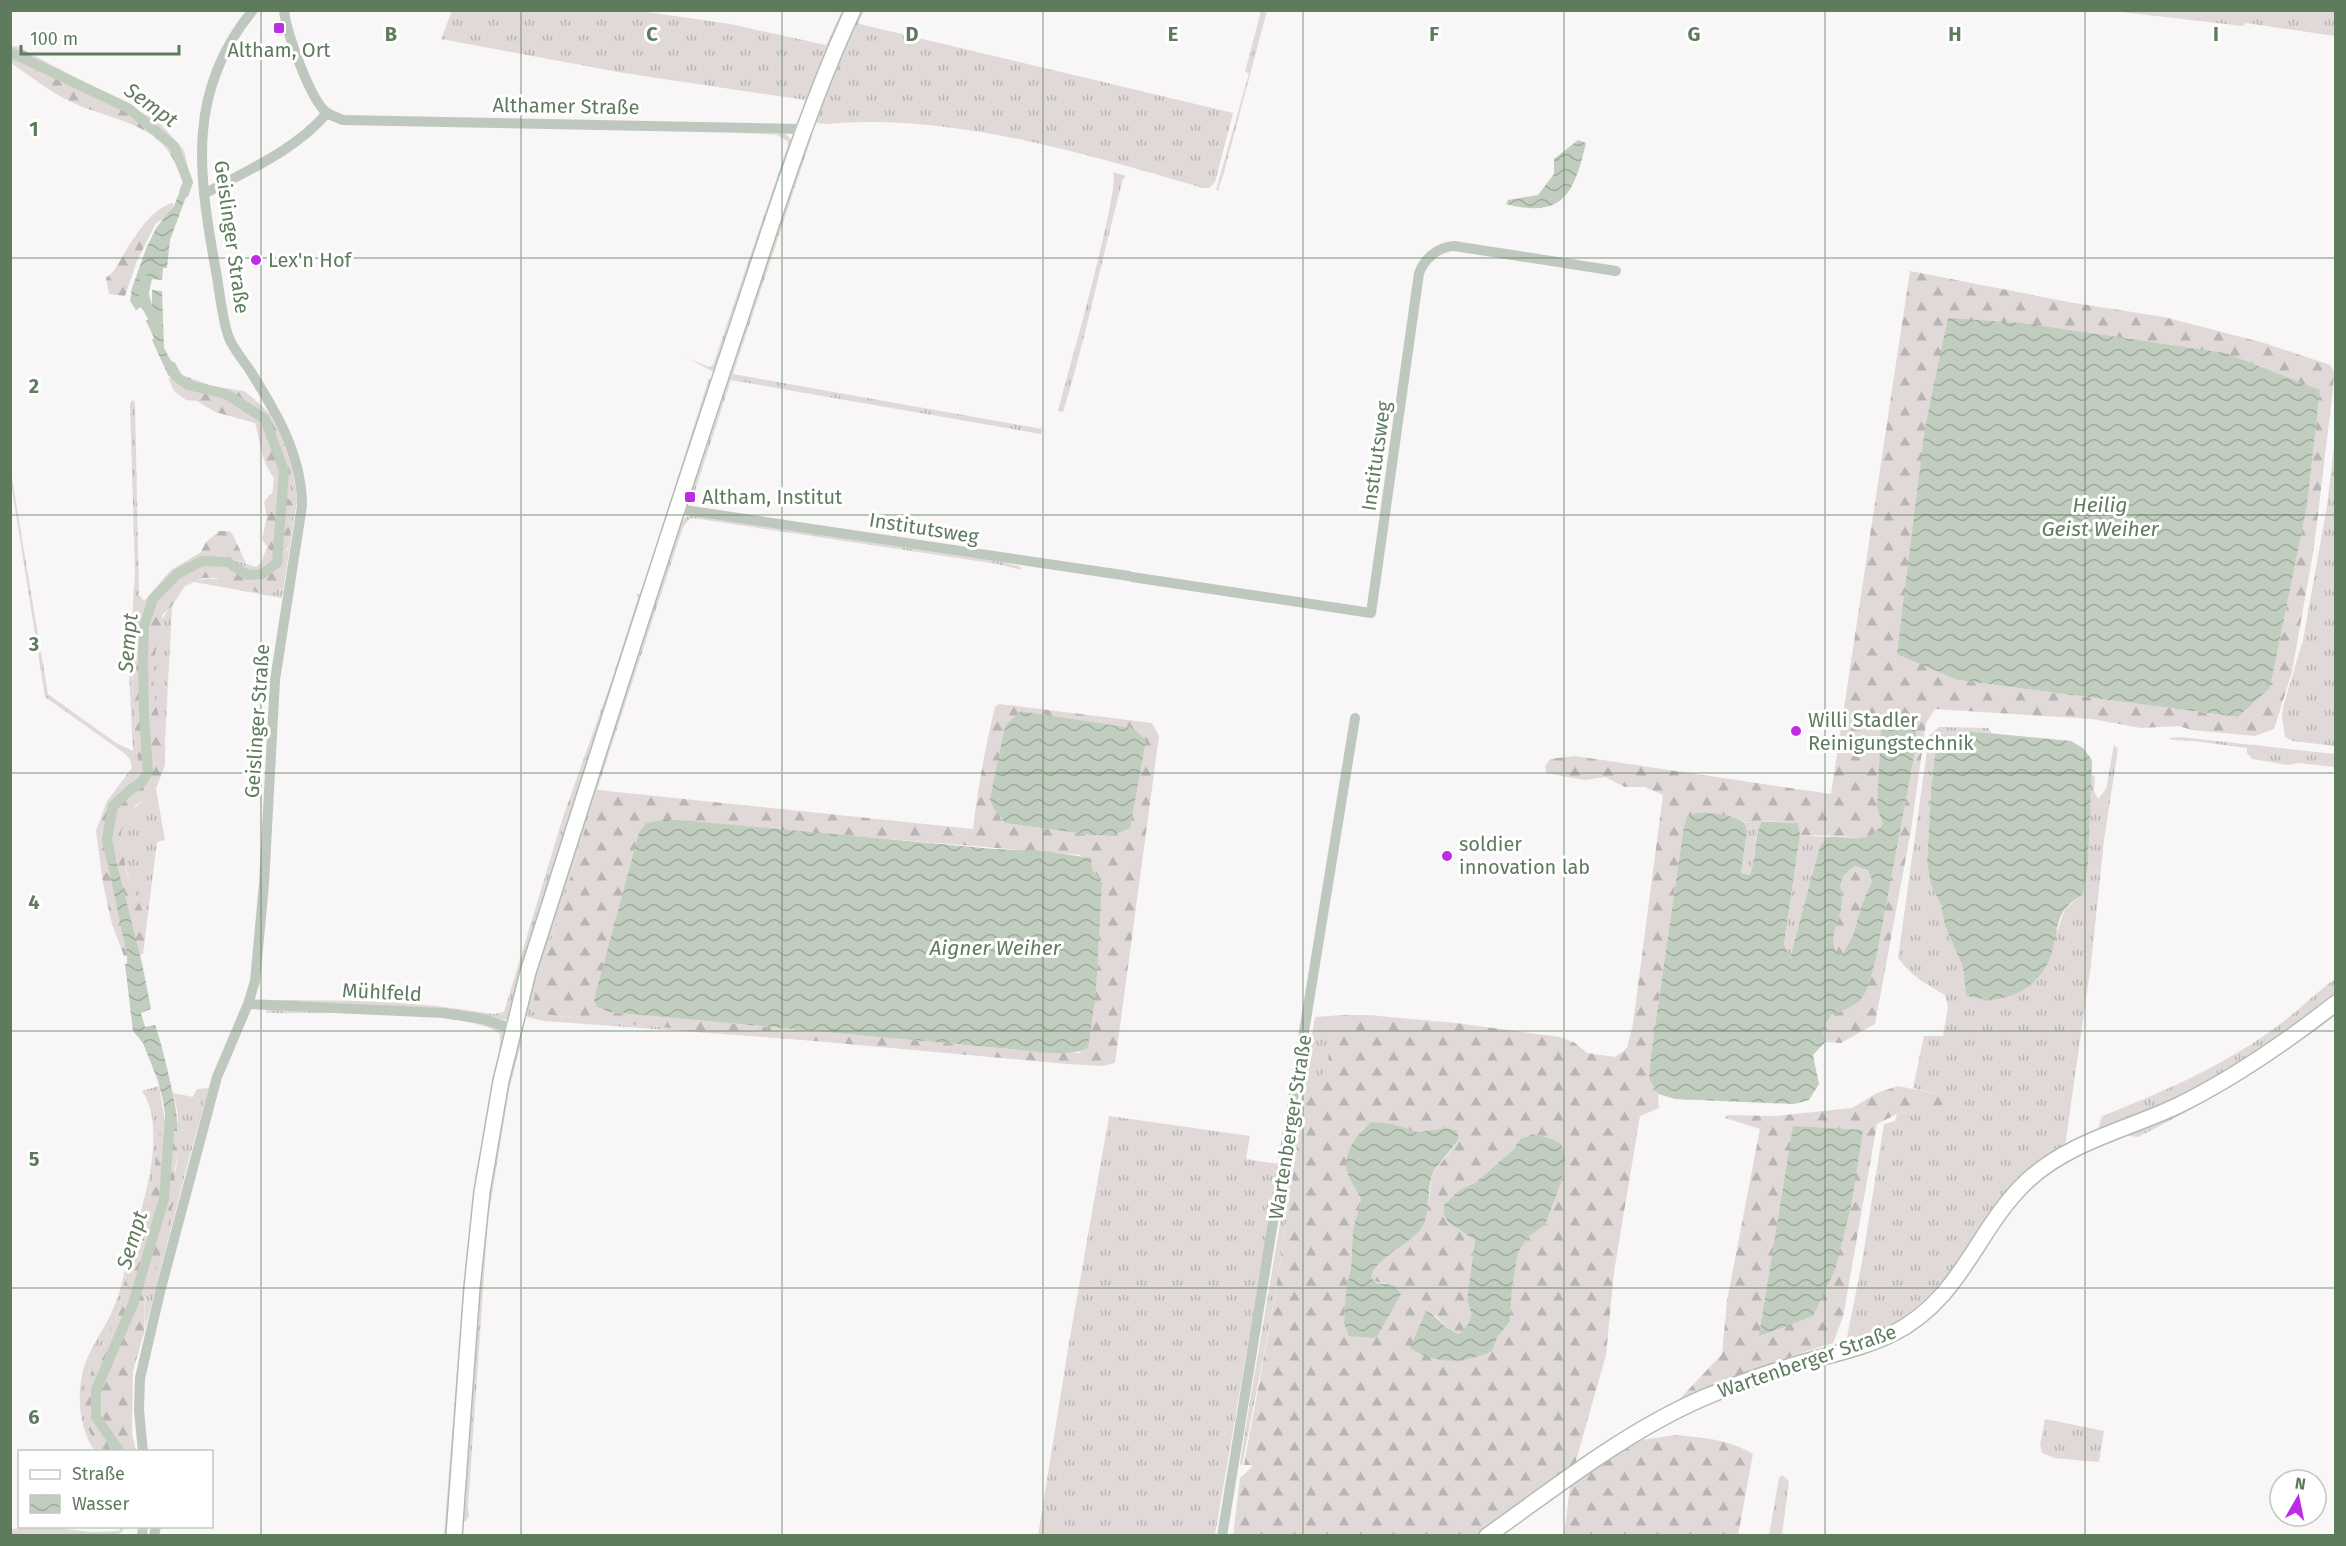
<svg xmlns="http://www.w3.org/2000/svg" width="2346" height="1546" viewBox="0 0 2346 1546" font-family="'Fira Sans',sans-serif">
<defs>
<pattern id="grass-tufts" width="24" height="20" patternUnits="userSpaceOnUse" patternTransform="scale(1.5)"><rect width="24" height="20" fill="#e0d9d7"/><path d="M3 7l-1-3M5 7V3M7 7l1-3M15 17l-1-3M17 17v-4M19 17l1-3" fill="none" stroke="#b9b5b2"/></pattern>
<pattern id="forest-firs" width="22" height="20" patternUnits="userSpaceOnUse" patternTransform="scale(1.5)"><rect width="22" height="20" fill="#e0d9d7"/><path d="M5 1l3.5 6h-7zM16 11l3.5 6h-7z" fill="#b9b5b2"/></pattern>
<pattern id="water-waves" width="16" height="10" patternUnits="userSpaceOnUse" patternTransform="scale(1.5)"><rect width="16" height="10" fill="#c1cdbf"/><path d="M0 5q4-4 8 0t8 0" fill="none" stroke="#a0ab9e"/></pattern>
</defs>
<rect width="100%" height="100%" fill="#f8f6f7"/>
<!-- grass -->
<path fill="url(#grass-tufts)" d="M634,10L730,24L826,45L842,11H847L801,120L805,100L624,73L441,39L452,11Z
M859,10L864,11L858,23L860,24L1233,113L1215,182L1209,188H1203C1085,154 950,112 826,124L816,123L815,120Z
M1261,11H1267L1223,176L1218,189L1220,191L1216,190L1249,73L1245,72Z
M2113,11H2335V36L2246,23L2243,26Z
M743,133L786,134L792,140V148L715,371H712L687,358L709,367L713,365L788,145L787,141L777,135Z
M812,136L733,374L1042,429L1041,434L731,380L691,503L690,492L807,141Z
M1113,172L1126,176L1123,179C1102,257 1087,334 1063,412L1058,411C1066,380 1121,188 1113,172Z
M709,378L712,385L678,492L673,491L672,497L676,499L510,1019L504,1020L456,1012L277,1003L276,1000L373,1001L437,1006L494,1014L504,1012L563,817L611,682L638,598L637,594H641Z
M132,400L135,402L139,595L144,601L171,570L201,552L217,554L256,567L261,563L267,547L274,557L288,550L292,500L272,495L274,478L276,479L292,463L297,501L282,598L194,582C216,572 240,588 262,594L285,568L248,582L233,567L163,590L154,604L147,630L132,661L133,703L136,720L134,736L138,760L132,768L130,759L124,753L45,697L11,483L10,467L48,694L116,743L133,751L129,672L135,573L130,404Z
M2335,438V746L2292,741L2285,737L2282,718L2283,707L2303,640L2327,506Z
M691,516L1001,562L1019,566L1022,570L997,564L693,518L689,519L683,527L597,790L537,986L531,1011L550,1015L604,1022L832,1042L545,1021L530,1018L524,1015V1005L680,522L686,517Z
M172,606L165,741C162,725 156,710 154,695C151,671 153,622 172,606Z
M1939,727L1988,728L1992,733L1967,731L1936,746L1931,790L1927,863L1931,885L1941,905L1945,926L1963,967L1966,995L2058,929L2065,909L2083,894L2088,864L2091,774L2095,777L2094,791L2098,799L2106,789L2114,745L2118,749L2104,840L2091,964L2065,1146C2016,1167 1990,1217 1962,1259C1955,1269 1949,1281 1941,1289C1917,1316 1885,1331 1852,1342L1847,1339L1848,1332L1862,1262L1884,1124L1895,1121L1897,1114L1945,1104L1937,1094L1913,1088L1924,1036H1943L1948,1007L1945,995C1926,984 1911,976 1898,958L1929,736Z
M2180,737L2335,754V767L2298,763L2288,765L2252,759L2247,753V748L2193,741L2172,740L2169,738Z
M156,789L165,840L157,842L147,921C136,894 109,845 126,818C134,805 147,800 156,789Z
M1761,822L1757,833L1751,875L1741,873L1747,832L1745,823Z
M1800,835L1827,837L1820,846L1790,959L1784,944Z
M2335,979V993C2270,1043 2179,1109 2098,1129L2102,1116C2161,1093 2223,1066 2275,1028C2296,1013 2314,994 2335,979Z
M266,1010H366L484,1022L503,1031L505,1036L449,1535H444L465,1271L476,1174L500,1045V1034C469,1008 311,1014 266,1013Z
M2335,1011V1016C2271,1064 2210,1101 2138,1137L2130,1136L2129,1133Z
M1342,1015L1334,1021C1333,1039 1326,1052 1329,1068L1315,1084L1306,1087L1275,1296L1242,1466L1240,1463L1248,1413L1315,1017Z
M522,1040L509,1090L488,1219L468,1507L469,1516L466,1521L462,1522L479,1265L498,1125L517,1046Z
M159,1086L166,1127L160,1130L149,1202L128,1264L119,1311L94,1363L93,1439L103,1451H95C78,1428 76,1391 85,1364C92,1344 106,1327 114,1307C120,1292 125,1275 126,1259C127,1248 134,1235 137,1224C148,1189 165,1124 142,1091Z
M209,1088L189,1159L144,1333C146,1321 144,1308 146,1296C156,1232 193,1158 173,1093L193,1097L197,1089Z
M1109,1116L1250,1136L1246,1159L1279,1164L1215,1535L1038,1536L1069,1343Z
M2045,1419L2104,1431L2099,1462L2054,1458L2042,1453L2040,1445Z
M1782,1475L1789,1481L1782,1535H1769L1779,1478Z
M48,1527L92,1532L119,1531L121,1527H124L123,1531L116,1536L11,1534L10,1529Z"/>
<!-- forest -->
<path fill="url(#forest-firs)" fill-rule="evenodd" d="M16,46L158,121L184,150L188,168L178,170C161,121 110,121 69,101C49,91 30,76 11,63V47Z
M174,203L169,216L156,223L137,261L125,296L109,294L106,278L113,272C127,250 148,207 174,203Z
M1910,271L2068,302L2164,317L2264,343L2330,365L2334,371L2333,389L2314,547L2292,672L2274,729L2255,736L2192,730L2179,726L2141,728L2092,719L1935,709L1926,723L1911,830L1875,1024L1841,1043L1825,1042L1823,1030L1831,1015C1867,1003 1866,993 1876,959L1917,741L1877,808L1883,824L1873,835L1860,839L1842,836L1800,835L1798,823C1789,824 1781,822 1773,821C1760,820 1750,827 1738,819L1689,815L1684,825L1651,1054L1649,1079L1658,1094L1659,1108L1640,1116L1614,1272L1606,1355L1575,1464L1476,1535L1233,1536L1240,1478L1252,1467L1251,1465H1244L1275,1296L1306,1087L1315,1084L1329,1068C1326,1052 1333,1038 1334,1021L1342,1015H1367L1456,1023L1560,1037L1575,1043L1587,1053L1615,1057L1627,1048L1633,1024L1663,795L1645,787H1625L1605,777L1584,780L1546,773L1545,766L1550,759L1575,756L1831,794ZM2320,390L2307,506L2270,688L2238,717L1958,680ZM1371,1122L1417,1132L1447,1128L1457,1131L1459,1138L1453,1148L1432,1174L1428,1209L1397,1250L1383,1259L1371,1273V1278L1377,1282L1394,1285L1344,1323L1346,1291L1351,1268L1353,1229L1361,1201L1353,1183V1143L1362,1129ZM1534,1134L1552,1139L1561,1144L1545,1225L1527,1238L1518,1253L1512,1288L1510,1321L1497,1338L1492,1351C1461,1360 1451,1365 1420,1354L1435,1315L1450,1331L1460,1334L1467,1326L1472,1315L1467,1300L1475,1240L1449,1223L1444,1205L1458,1191L1476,1182L1514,1149L1520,1139Z
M185,376L212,386L244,391L252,397L269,413L280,434L292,463L290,475L275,479C261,463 261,443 255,423L215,412L197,401L186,400L174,391L168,378Z
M270,494L292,500L296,505C288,521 294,543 283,556L274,557L262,539L267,517L264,502Z
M219,531H229L233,535L246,563L217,554L201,552L206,542Z
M195,561L233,567L248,582L285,568V577L276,592L262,594L215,578H203L185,586L172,606L163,614L153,664L154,696L165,741V765L156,789L149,797L136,805L125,820L121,833L126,872L147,921L143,954L124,956L112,924L103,883L96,831L107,801L138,760L134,736L136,720L133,703L132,661L147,630L154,604L172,571L183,565Z
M999,704L1152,723L1159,736L1115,1063L1102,1066L1067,1064L604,1022L550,1015L531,1011L537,986L597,790L973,829C978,788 985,748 995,707ZM1021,711L1132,728L1091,835L1005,823L1000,818ZM669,819L745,827L1080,855L1092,863V868L1102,883L1096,992L1079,1053L1031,1051L609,1012L597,1007Z
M1857,866L1868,870L1872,881L1862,904L1853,935L1841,957C1824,940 1841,922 1842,903C1842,895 1839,886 1842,879C1845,873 1851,869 1857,866Z
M1898,1086L1937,1094L1946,1104L1897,1114L1877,1124L1843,1317L1833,1343C1778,1359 1726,1381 1674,1405L1722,1354L1727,1301L1760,1129L1725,1118L1727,1115L1775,1116L1852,1108L1877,1093Z
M179,1121L180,1140L175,1169L174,1200L162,1249L145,1298L144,1333L133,1371L132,1434L136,1451H103L93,1439L84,1419V1399L94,1363L119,1311L128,1264L149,1202L160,1130Z
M1676,1435C1705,1438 1728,1439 1753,1454L1738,1535L1564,1536L1570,1487L1634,1441Z"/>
<!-- water -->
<path fill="url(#water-waves)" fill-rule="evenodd" d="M1578,140L1586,143C1574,193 1564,219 1506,204L1508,200L1538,195L1554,174V159Z
M190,180V186L170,240L167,268H163L162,280L152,279L148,296L146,292L143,293L142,303L152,316V290L162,291L164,348L179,376L173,379L168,375L152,340L154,338L146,321L149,319L141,307L136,310L130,301L132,288L146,249L156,228L174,206L184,181Z
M1948,318L2021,323L2225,353L2320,390L2307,506L2270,688L2238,717L1958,680L1897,654L1925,428Z
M1021,711L1132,728L1146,740L1130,828L1113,835H1091L1005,823L994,809L990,799L1005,726Z
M1888,718L1906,721L1915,727L1917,741L1876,959C1866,993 1868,1003 1831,1015L1823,1030L1825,1042L1813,1055L1819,1084L1809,1100L1794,1104L1675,1099L1658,1094L1649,1079L1651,1054L1684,825L1689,815C1704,810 1731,814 1745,823L1747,832L1741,873L1750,875C1756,858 1754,839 1761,822C1774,820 1785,824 1798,823L1800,835L1784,944L1790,958L1820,846L1827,837C1854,835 1863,847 1883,824L1877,808L1881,729ZM1856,866L1868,870L1872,881L1862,904L1853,935L1841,957C1824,940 1841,922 1842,903C1842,895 1839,887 1842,879C1845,873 1851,869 1856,866Z
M1967,731L2071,741L2083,748L2092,760L2088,865L2083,894C2078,898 2069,903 2065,909C2055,922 2056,943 2050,958C2037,991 2000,1008 1966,995L1963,967L1945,926L1941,905L1931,885L1927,863L1931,790L1936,746Z
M669,819L994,849L1044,851L1091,858L1092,868L1102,883L1096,992L1088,1048C1070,1056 1051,1053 1031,1051L609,1012L597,1007L594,1000L598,985L639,833L646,823Z
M112,845L142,963L151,1009L141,1013L145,1027L155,1025C162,1045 166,1064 171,1085C174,1101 178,1114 177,1131L167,1130L163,1100L158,1081L143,1043L133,1031L125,964H127V955L104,846Z
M1371,1122L1392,1124L1417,1132L1447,1128L1457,1131L1459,1138C1453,1149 1435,1166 1432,1175C1426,1194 1432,1214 1420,1230C1408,1245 1373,1260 1371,1278L1377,1283L1394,1285L1401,1294L1376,1338L1349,1336L1344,1323L1346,1290L1351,1268L1353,1229L1361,1201C1358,1191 1350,1181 1347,1171C1343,1153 1358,1132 1371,1122Z
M1793,1126L1863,1130L1851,1206L1835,1270L1813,1316L1759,1336Z
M1534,1134L1552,1139L1561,1144L1565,1156L1562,1179L1545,1225L1527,1238L1518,1253L1512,1288L1510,1321L1497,1338L1492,1351C1464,1364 1436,1365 1410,1348L1426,1311C1439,1317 1444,1330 1459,1334L1467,1326L1472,1315L1467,1300L1475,1240L1449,1223L1444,1215V1205L1458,1191L1476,1182L1514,1149L1520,1139Z"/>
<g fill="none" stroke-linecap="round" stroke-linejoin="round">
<!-- canal -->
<path stroke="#c1cdbf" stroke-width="10" d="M10,52L128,108L174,146L188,182L184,193
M145,280C140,293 149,313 157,324
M111,859L107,839L113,806L130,790L142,782L148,772L144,716L143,659L144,626L153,599L177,574L202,561L228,562L247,575L262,574L277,563L284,471L265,419L226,394L188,385L177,377L171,366
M120,1452L96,1417V1390L133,1304L164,1199L170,1118
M142,1536L143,1526"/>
<!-- secondary casing -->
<g stroke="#b1bdb1" stroke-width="18">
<path id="secondary" d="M454,1536L472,1288L482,1192L501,1081L528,972C595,764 661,554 731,346C769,234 803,118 853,10
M1487,1536C1556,1487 1625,1432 1703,1398C1736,1384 1770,1372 1805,1362C1834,1354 1865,1347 1892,1334C1962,1299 1975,1231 2026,1182C2068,1142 2126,1130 2177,1106C2233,1079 2286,1042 2336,1003"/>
</g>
<!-- street -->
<path stroke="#bfc8bf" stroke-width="10" d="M284,10C286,31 310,99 326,112C331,116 338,118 343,120L805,129
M204,194C246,171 296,150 327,113
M678,509L1129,576
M1132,577L1371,613L1419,273C1425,258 1438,247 1454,246L1616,271
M248,1004L443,1013L483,1019L513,1029
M143,1452L139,1410L140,1378L160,1292L217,1077L248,1004L255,981L264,884L275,680L302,506C302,455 277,414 251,372C244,361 234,350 229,338C222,321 219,285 215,266C198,171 187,90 253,10
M154,1536L156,1526
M1222,1536L1355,718"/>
<!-- secondary -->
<use href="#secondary" stroke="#fff" stroke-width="15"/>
</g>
<!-- grid -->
<path fill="none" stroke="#5e7b5e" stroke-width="1.5" stroke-opacity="0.55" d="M261,10V1536M521,10V1536M782,10V1536M1043,10V1536M1303,10V1536M1564,10V1536M1825,10V1536M2085,10V1536M10,258H2336M10,515H2336M10,773H2336M10,1031H2336M10,1288H2336"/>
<!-- markers -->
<g fill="#bd2be3" stroke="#fff" stroke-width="2">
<rect x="273" y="22" width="12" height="12" rx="3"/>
<circle cx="256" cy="260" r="6"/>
<rect x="684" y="491" width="12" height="12" rx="3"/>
<circle cx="1796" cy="731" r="6"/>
<circle cx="1447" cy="856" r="6"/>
</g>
<g text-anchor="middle" stroke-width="6" stroke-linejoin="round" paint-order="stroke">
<!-- poi labels -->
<g font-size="20" fill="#5e7b5e" stroke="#fff" text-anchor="start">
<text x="279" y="57" text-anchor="middle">Altham, Ort</text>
<text x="268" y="267">Lex'n Hof</text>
<text x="702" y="504">Altham, Institut</text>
<text x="1808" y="727">Willi Stadler<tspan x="1808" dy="23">Reinigungstechnik</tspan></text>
<text x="1459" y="851">soldier<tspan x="1459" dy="23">innovation lab</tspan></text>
</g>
<!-- street labels -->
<g font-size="20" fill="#5e7b5e" stroke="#fff">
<text transform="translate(566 106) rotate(1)" y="7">Althamer Straße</text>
<text transform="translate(232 237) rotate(82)" y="7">Geislinger Straße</text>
<text transform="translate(1376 456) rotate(-82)" y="7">Institutsweg</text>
<text transform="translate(924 528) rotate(9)" y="7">Institutsweg</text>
<text transform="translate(257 721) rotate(-86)" y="7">Geislinger Straße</text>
<text transform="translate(382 992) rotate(3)" y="7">Mühlfeld</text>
<text transform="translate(1290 1127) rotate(-81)" y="7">Wartenberger Straße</text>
<text transform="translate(1807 1361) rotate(-19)" y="7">Wartenberger Straße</text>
</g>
<!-- water labels -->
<g font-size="21" font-style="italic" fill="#637b5e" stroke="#fff">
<text transform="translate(151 105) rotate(36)" y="7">Sempt</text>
<text x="2100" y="512">Heilig<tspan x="2100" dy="24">Geist Weiher</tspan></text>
<text transform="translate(128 643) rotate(-85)" y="7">Sempt</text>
<text x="995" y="955">Aigner Weiher</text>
<text transform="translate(132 1240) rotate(-73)" y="7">Sempt</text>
</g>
</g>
<g font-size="20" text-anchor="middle" font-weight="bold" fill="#5e7b5e" stroke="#fff" stroke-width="6" stroke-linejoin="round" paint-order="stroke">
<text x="391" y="41">B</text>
<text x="652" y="41">C</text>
<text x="912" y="41">D</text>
<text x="1173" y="41">E</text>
<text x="1434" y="41">F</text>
<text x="1694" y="41">G</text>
<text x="1955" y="41">H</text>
<text x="2216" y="41">I</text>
<text x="34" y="136">1</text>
<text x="34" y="393">2</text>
<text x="34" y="651">3</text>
<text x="34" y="909">4</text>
<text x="34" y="1166">5</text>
<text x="34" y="1424">6</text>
</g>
<!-- border -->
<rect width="2346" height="1546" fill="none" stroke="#5e7b5e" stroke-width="24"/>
<!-- legend -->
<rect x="18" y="1450" width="195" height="78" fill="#ffffff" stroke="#bfcabf" stroke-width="1.5"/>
<rect x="30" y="1470" width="30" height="9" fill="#ffffff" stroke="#bfcabf" stroke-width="1.5"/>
<text x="72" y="1480" font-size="18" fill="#5e7b5e">Straße</text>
<rect x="30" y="1495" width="30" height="18" fill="url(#water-waves)" stroke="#bfcabf" stroke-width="1.5"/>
<text x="72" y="1510" font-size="18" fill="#5e7b5e">Wasser</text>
<!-- north arrow -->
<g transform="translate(2298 1498) rotate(9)"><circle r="28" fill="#ffffff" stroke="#bfcabf" stroke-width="1.5"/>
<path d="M0-4.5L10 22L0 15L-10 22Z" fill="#bd2be3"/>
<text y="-9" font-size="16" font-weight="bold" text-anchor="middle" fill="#5e7b5e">N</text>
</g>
<!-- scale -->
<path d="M21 45v9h158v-9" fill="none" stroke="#5e7b5e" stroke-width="3"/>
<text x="30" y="45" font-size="18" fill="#5e7b5e" stroke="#ffffff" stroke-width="4.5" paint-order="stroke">100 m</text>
</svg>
